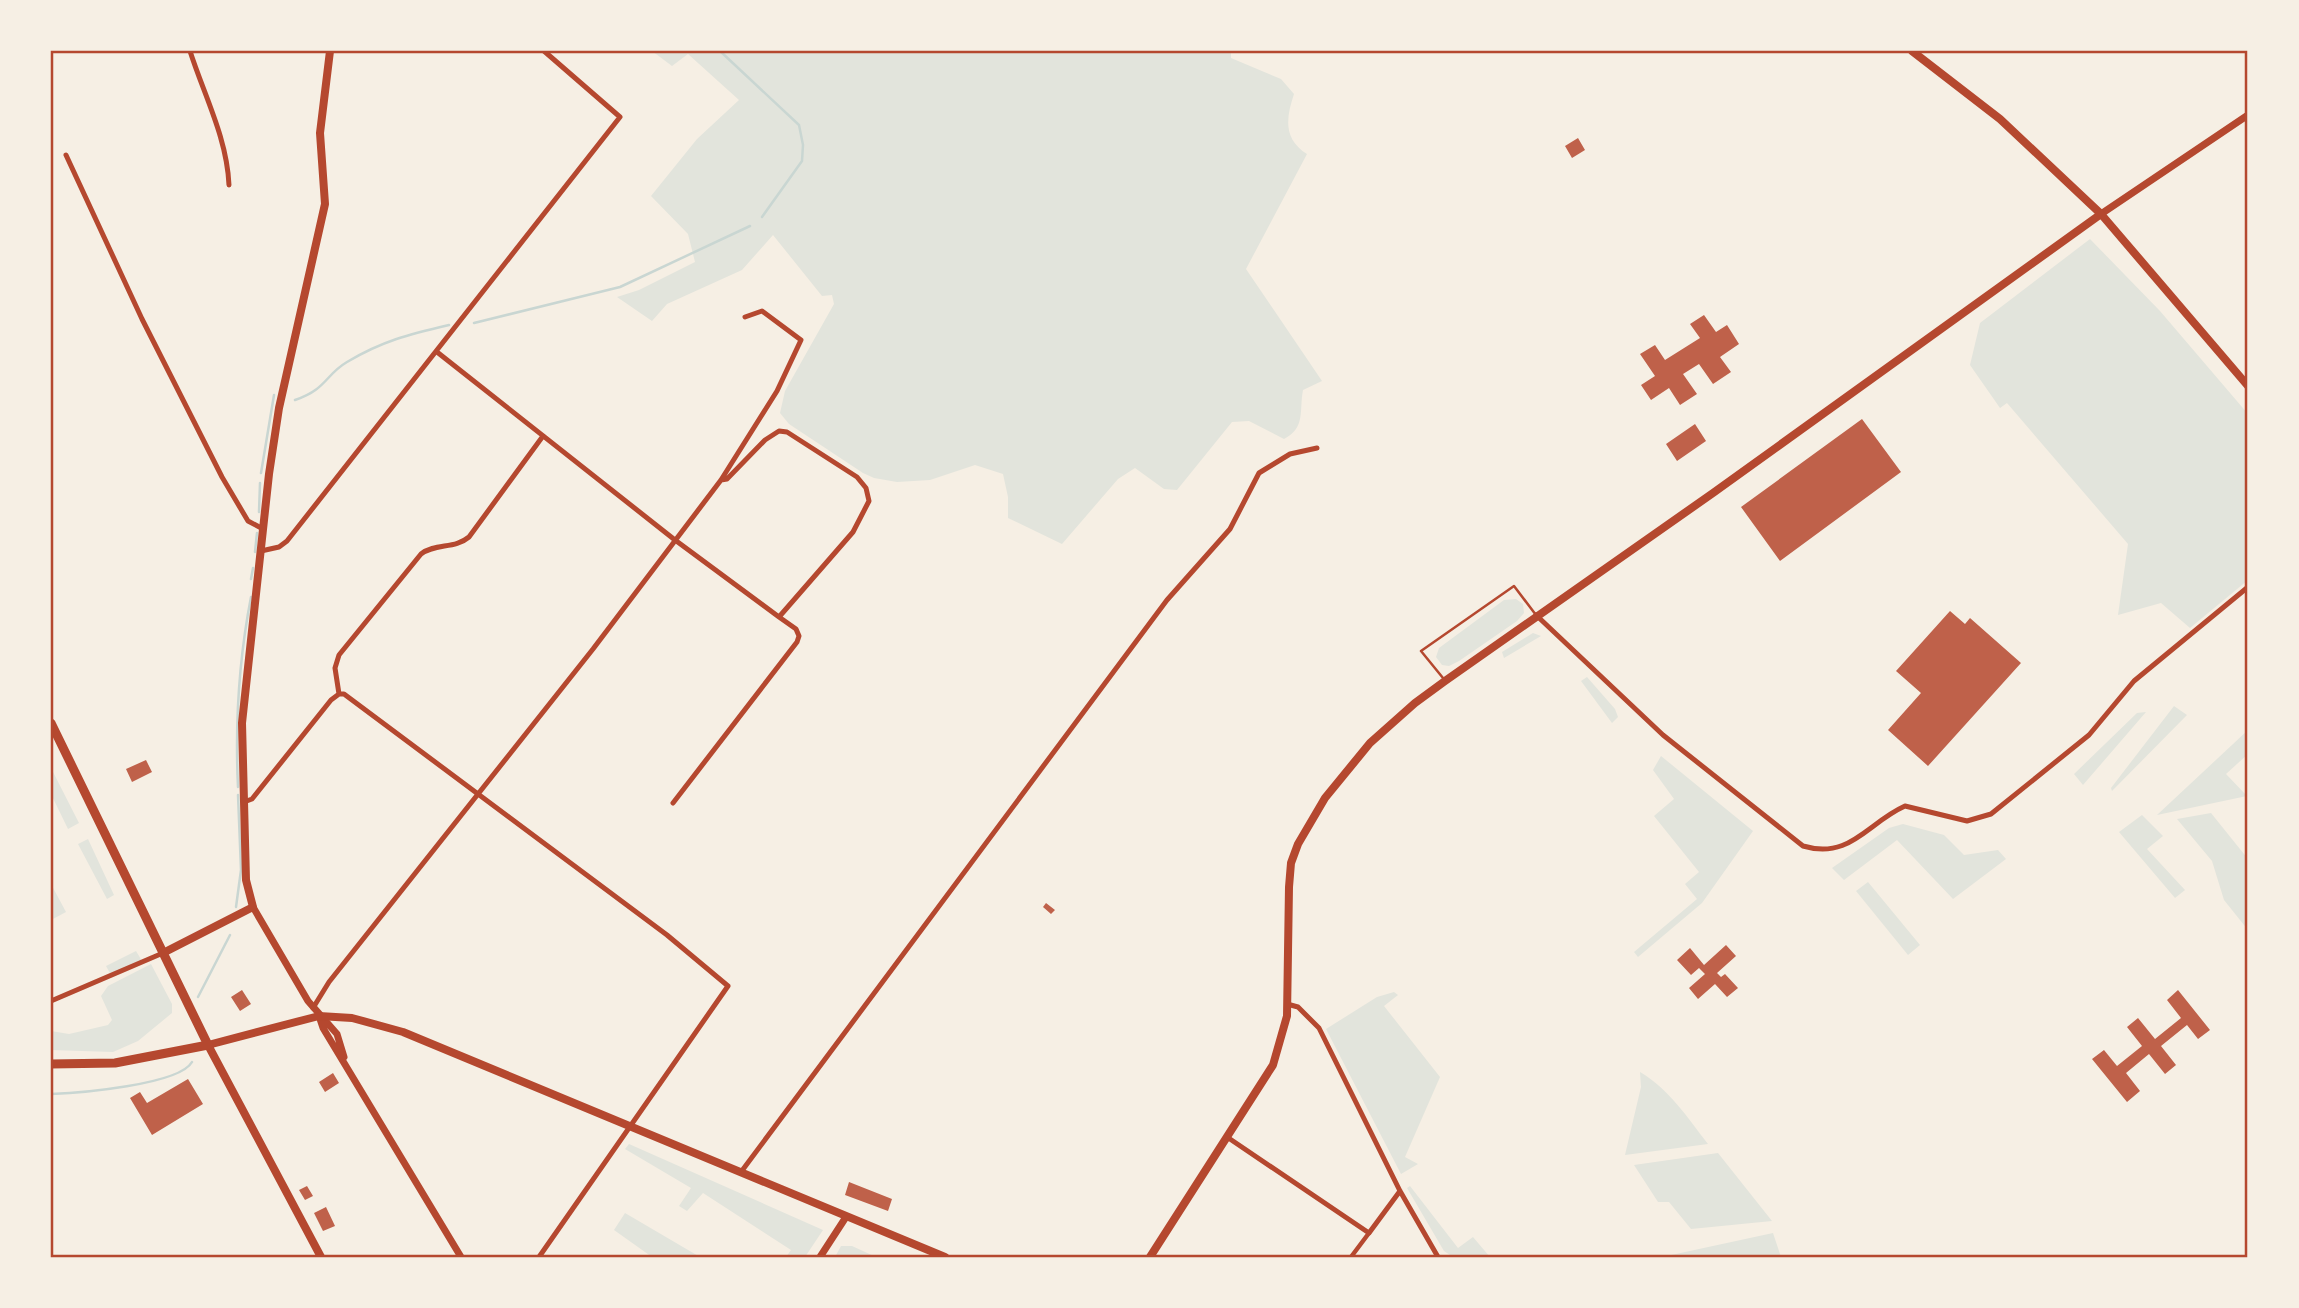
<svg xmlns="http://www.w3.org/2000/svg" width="2299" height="1308" viewBox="0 0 2299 1308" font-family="Bitter,serif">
<rect width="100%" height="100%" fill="#f6efe4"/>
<!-- green -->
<path fill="#e2e4dc" d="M652,51H1231V58L1281,79L1294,94C1286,118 1283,139 1307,154L1246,269L1322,381L1303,390C1299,410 1306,428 1284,439L1249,421L1232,422L1177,490L1164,489L1135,468L1118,479L1062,544L1008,518V497L1003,474L975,465L930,480L897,482L874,478L863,473L789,424L780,413L785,391L834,304L832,295L822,296L773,235L742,270L667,304L652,321L617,297L639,290L695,262L688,234L651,196L697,139L739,100L688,54L672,66Z
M2090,239L2160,311L2248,414V580L2190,628L2161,603L2118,615L2128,544L2007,403L2000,408L1970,365L1980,323Z
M1516,599L1523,604L1524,613L1517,621L1459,661L1449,666L1442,665L1436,657L1439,648L1504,600Z
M1533,633L1541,636L1504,658L1502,652Z
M1587,677L1615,709L1618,717L1612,723L1581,681Z
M2174,706L2187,715L2112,791L2111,788Z
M2146,712L2083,785L2074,774L2137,713Z
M2248,730V754L2226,774L2247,796L2157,815Z
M1661,756L1753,831L1702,903L1638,957L1634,952L1697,899L1685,884L1699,872L1654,816L1674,799L1653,770Z
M51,768L79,823L68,829L51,794Z
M2211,813L2248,859V930L2224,900L2212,861L2177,819Z
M2142,815L2163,836L2147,849L2185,890L2175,898L2119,832Z
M1903,824L1944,835L1964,855L1998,850L2006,859L1953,899L1897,840L1844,880L1832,868L1889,828Z
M88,839L114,895L107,899L78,844Z
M1868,882L1920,945L1908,955L1856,891Z
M51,884L66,912L51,920Z
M136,951L142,961L111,975L106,966Z
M151,964L172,1004V1013L138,1041L113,1052L51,1050V1031L69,1034L108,1025L112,1020L101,996L108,986Z
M1394,992L1398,995L1384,1006L1440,1077L1405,1157L1418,1164L1401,1174L1326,1029L1377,997Z
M1640,1072C1669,1089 1688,1118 1708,1144L1625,1155L1641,1087Z
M629,1144L823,1230L805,1257H786L791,1250L703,1193L687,1211L679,1206L691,1188L625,1149Z
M1718,1153L1772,1221L1691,1229L1669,1202H1658L1634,1165Z
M1410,1186L1458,1248L1473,1237L1490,1257H1453L1444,1251L1407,1188Z
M625,1213L700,1257H652L614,1230Z
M1773,1233L1781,1257H1658H1662Z
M841,1246H852L876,1257H835Z"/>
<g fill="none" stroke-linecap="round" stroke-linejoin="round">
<!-- stream -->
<path stroke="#c9d6d2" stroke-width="2.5" d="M720,51L799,125L803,145L802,161L762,217
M474,323L620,287L750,226
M295,400C327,389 325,375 347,362C382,341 410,334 449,325
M261,473L274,395
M259,512L260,483
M255,552L257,533
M251,579L253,568
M238,787C235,724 239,659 251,597
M236,907L241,870L238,795
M198,997L230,935
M51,1094C78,1093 179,1085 192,1062"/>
</g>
<!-- building -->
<path fill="#bf614a" d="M1578,138L1585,150L1572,158L1565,146Z
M1704,315L1716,332L1727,325L1739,344L1720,357L1731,372L1713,384L1699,364L1683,374L1697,394L1680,405L1669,388L1651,400L1641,385L1655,376L1640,354L1655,345L1665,360L1700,338L1690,324Z
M1862,419L1901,472L1780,561L1741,507Z
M1695,424L1706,441L1677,461L1666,444Z
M1950,611L1965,624L1970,618L2021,663L1928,766L1888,730L1921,693L1896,671Z
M146,760L152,772L132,782L126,769Z
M1046,903L1055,910L1051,914L1043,907Z
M1726,945L1736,956L1717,973L1721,977L1725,974L1738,988L1727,997L1715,984L1698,999L1689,988L1705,974L1699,968L1691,975L1677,960L1690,948L1704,965Z
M242,990L251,1004L240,1011L231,997Z
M2178,990L2210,1030L2198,1039L2187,1025L2161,1046L2176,1065L2165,1074L2149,1054L2126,1073L2140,1091L2127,1102L2092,1059L2104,1050L2117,1066L2142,1046L2127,1027L2138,1018L2155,1039L2181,1018L2167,1000Z
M333,1073L339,1083L325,1092L319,1082Z
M188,1079L203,1104L152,1135L130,1098L140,1092L147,1103Z
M849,1182L892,1199L888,1211L845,1195Z
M307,1186L313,1196L305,1200L299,1190Z
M326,1207L335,1226L323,1231L314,1213Z"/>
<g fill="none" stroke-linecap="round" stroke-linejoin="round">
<!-- service -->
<path stroke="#b5482f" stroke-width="2.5" d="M1443,678L1421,651L1514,586L1536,615"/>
<!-- pedestrian -->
<path stroke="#b5482f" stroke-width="4.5" d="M1351,1257L1369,1233"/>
<!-- minor -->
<path stroke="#b5482f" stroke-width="5" d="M190,51C204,95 227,138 229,185
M66,155L142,319L222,477L248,521L263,529
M437,352L675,540L779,617L853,532L869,501L866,488L857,477L787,432L779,431L765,440L727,479L721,480
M261,551L279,547L287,541L620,117L544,51
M1536,615L1663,735L1803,846C1850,860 1867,823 1905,806L1967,821L1991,814L2089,735L2134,681L2248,587
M339,694L335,668L339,655L421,554C435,543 455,549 469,537L543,436
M244,802L252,799L331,700L339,694H344L667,935L728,986L539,1257
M673,803L797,642L799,636L796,629L779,617
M51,1001L163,953
M1287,1004L1298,1007L1319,1028L1400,1191L1438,1257
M313,1008L329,982L593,649L721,480L777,391L801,340L762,311L745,317
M1227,1137L1369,1233L1400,1191
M741,1172L1167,600L1230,529L1259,473L1290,454L1317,448"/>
<!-- tertiary -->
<path stroke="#b5482f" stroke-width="7" d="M2101,214L2248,115
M253,907L308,1001L337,1034L344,1057
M319,1016L323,1028L461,1257
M820,1257L846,1217"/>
<!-- secondary -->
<path stroke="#b5482f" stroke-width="8" d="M1912,51L2000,119L2101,214L2248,386
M163,953L253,907L246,880L242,723L269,474L279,408L325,204L320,133L330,51
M321,1257L208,1045L319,1016L352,1018L403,1032L945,1257
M1150,1257L1273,1065L1287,1016L1289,887L1291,863L1298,844L1325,798L1370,743L1415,703L1445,681L1713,493L2101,214"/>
<!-- trunk -->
<path stroke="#b5482f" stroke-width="9" d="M51,723L208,1045L115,1063L51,1064"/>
</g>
<!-- border -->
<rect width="2299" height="1308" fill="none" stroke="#f6efe4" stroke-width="105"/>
<rect x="52" y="52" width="2194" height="1204" fill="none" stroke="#b5482f" stroke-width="2.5"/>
</svg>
